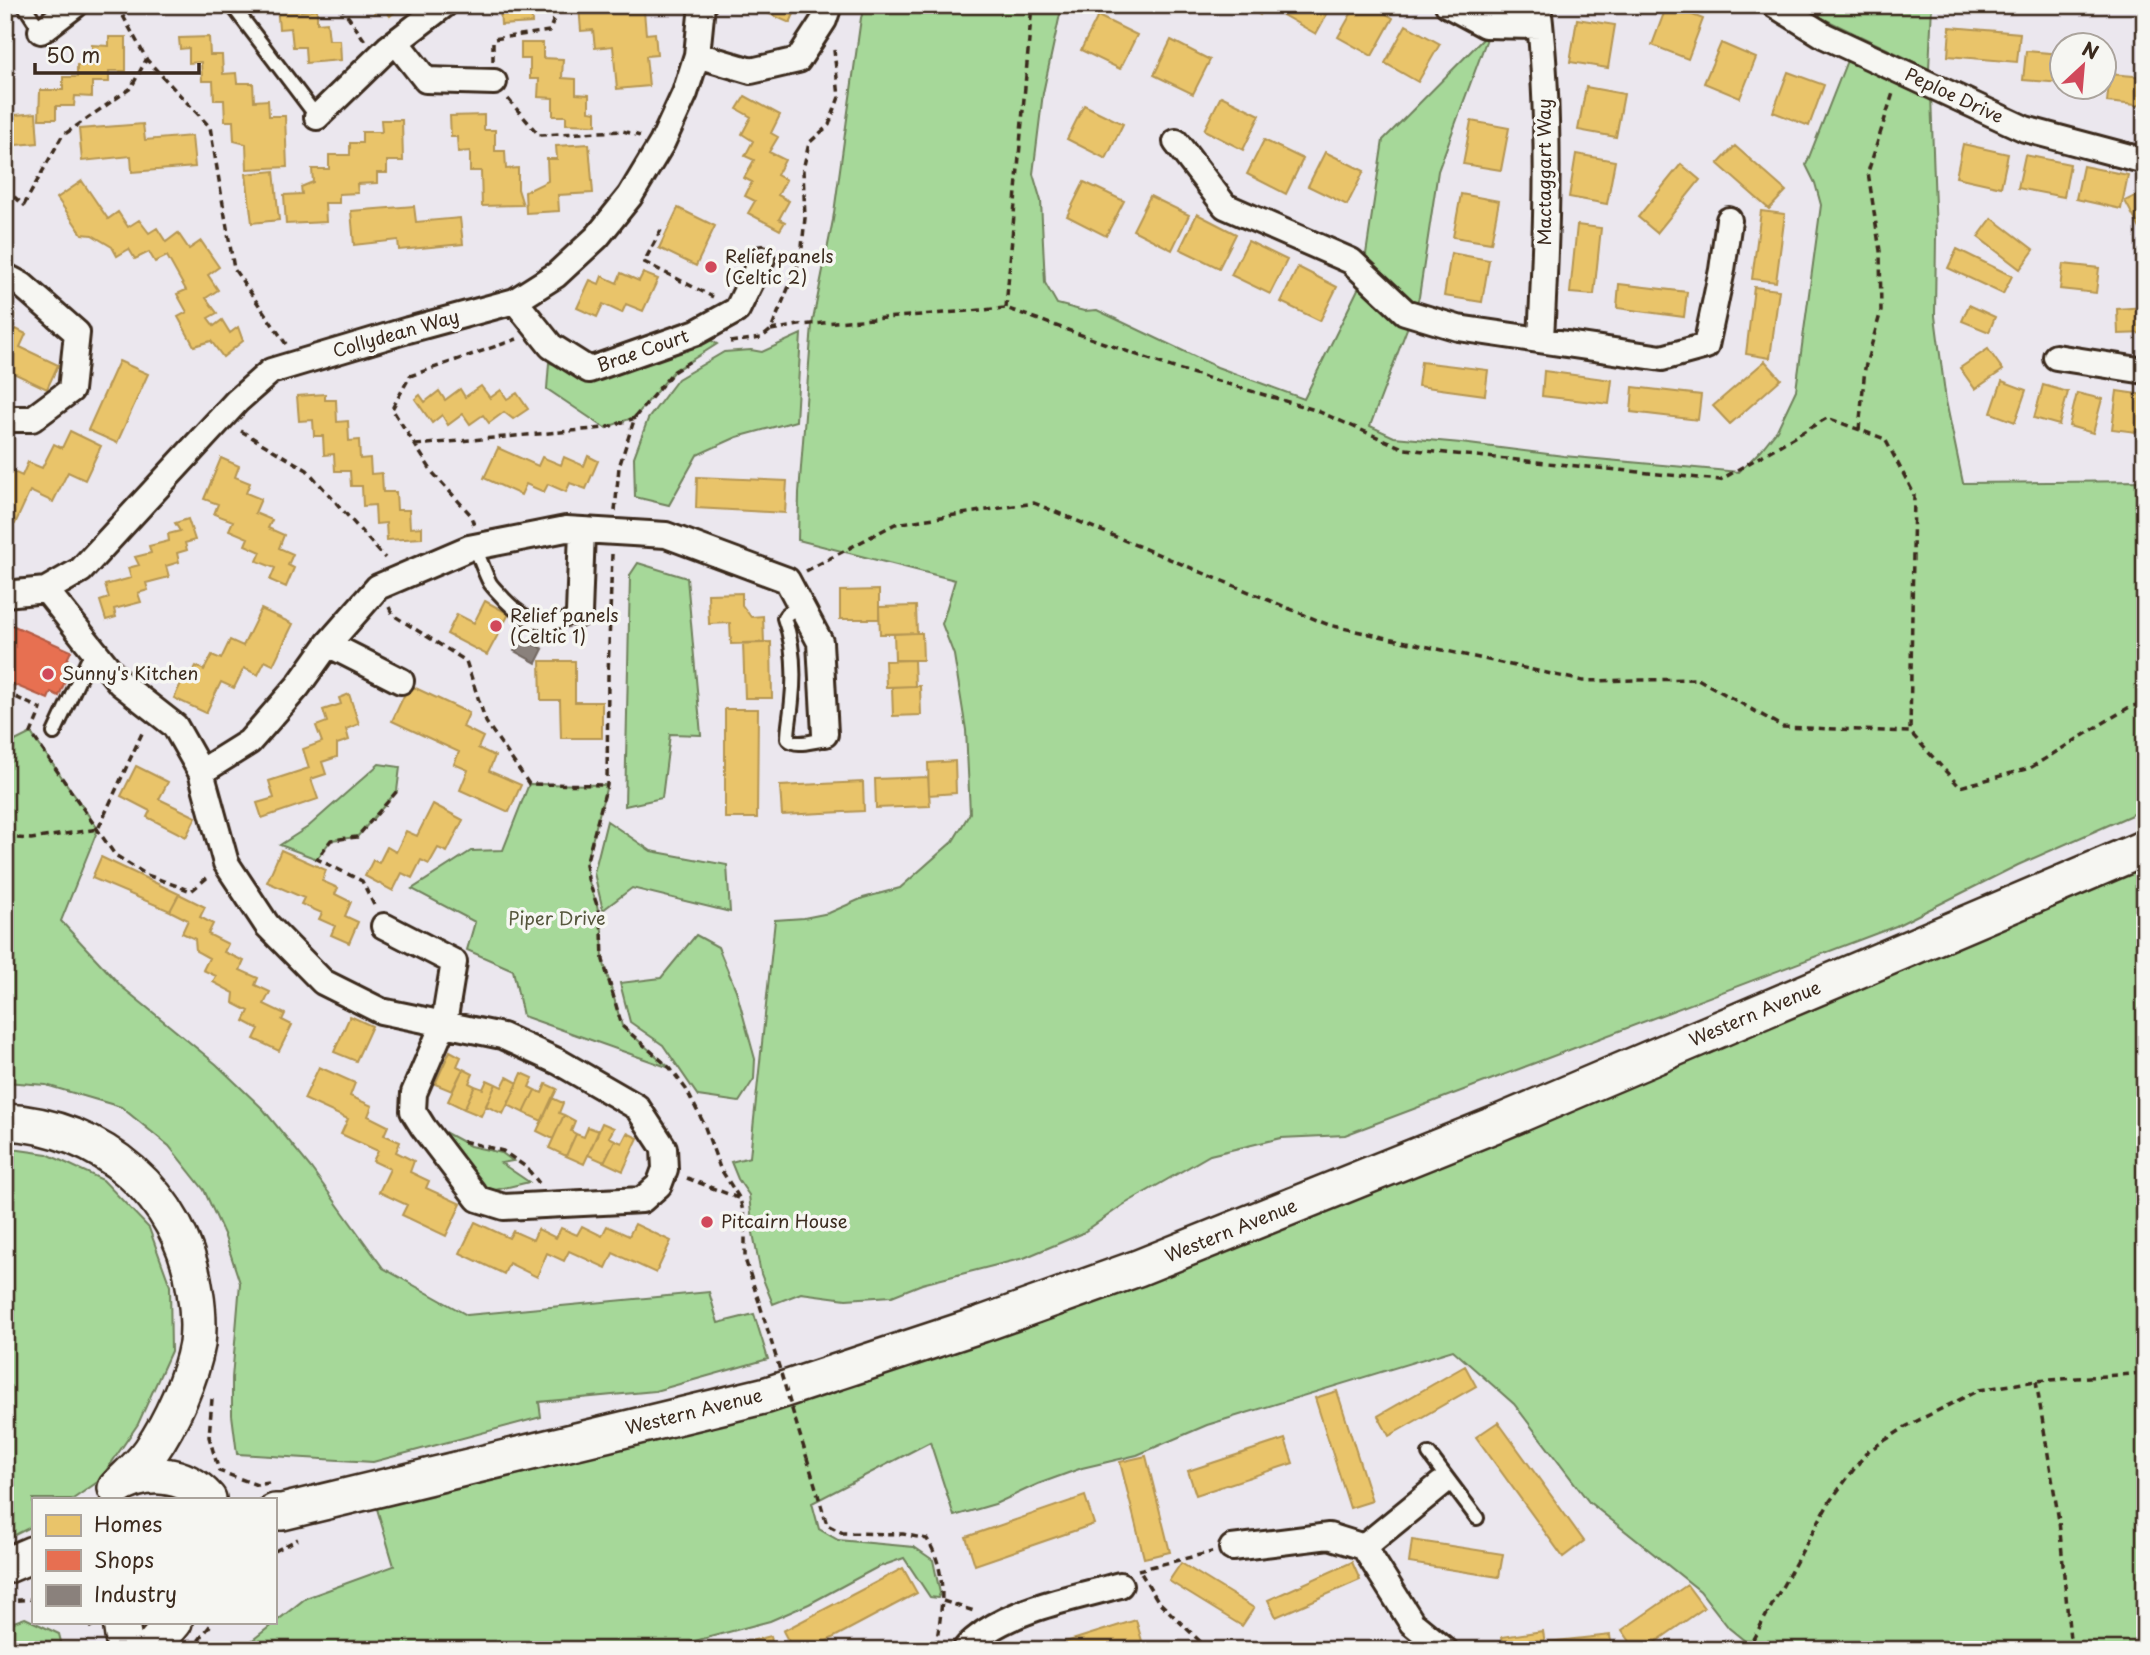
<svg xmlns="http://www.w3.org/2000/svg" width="2150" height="1655" viewBox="0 0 2150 1655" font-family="'Playpen Sans',sans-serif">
<rect width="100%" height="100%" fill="#ebe7ee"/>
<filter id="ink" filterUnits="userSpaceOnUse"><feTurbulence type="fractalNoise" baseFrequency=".0143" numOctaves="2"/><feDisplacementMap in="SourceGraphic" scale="14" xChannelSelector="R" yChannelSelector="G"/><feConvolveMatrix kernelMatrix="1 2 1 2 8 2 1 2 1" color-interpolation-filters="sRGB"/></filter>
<g filter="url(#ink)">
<!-- green -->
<path fill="#a6d899" stroke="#70815c" stroke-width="2" d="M865,5H1062L1043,93L1033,174L1041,201L1045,283L1057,304L1084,311L1097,310L1217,367L1304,399L1362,281L1383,140L1489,33L1438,171L1419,297L1370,426L1394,437L1461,443L1564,456L1739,472L1761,450L1777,430L1796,390L1821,205L1815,183L1806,165L1848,58L1931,95L1936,235L1935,316L1946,401L1963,483L2145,481V809L2018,865L1896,926L1345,1135L1281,1138L1210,1155L1123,1205L1081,1234L1024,1258L922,1284L892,1296L846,1299L801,1293L773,1304L761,1274L753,1233L749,1195L738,1179L731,1162L750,1157L775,920L804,918L829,913L863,898L900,888L953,841L970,813L966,730L954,655L942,624L955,580L798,540L799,493L812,325L833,220L861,18Z
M1820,5H1932L1929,69L1820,17Z
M697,332L717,344L673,372L635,417L605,428L547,389L549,363L589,370Z
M801,334L796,421L737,437L697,455L669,505L635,497L634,457L648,419L678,379L724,352L751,350L762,352Z
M638,563L687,578L701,735L670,734L662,798L625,806L630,575Z
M31,733L98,829L61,921L122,987L216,1064L263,1109L311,1168L383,1268L467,1315L709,1292L718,1323L754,1314L768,1359L655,1391L539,1402L541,1417L373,1462L237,1454L232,1415V1378L240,1283L224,1234L204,1190L169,1146L121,1107L46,1085L5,1082V756L11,743Z
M379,764L400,767L397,791L357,837L331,840L317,859L280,845L308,827Z
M529,784L607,785L586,864L588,879L597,905L602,930L603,960L622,1026L670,1068L523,1016L513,970L467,950L475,922L412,889L471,851L503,850Z
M607,821L651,851L727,865L730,912L632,888L603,910L594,873Z
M2145,857V1650H1756L1729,1628L1700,1591L1589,1502L1514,1404L1453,1350L1207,1425L1137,1455L1082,1468L1038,1484L995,1504L954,1516L930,1442L812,1503L819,1529L838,1540L914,1547L933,1560L940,1593L938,1598L930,1597L904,1558L876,1568L809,1604L770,1621L661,1650H240L306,1598L394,1566L375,1502L602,1452L924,1362L1440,1161Z
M696,935L718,947L736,990L755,1059L754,1079L739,1102L698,1096L663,1045L630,1022L620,983L661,978Z
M437,1128L470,1146L502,1153L513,1161L501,1163L529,1182L487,1192Z
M5,1148L47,1154L103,1180L149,1228L170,1286L171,1351L138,1424L99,1481L73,1499H33V1526L5,1540Z
M25,1618L59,1634L63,1650H5V1625Z"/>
<!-- homes -->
<path fill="#e9c46a" stroke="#b59653" stroke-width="2" d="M277,5H301V11L317,9V23L327,22L329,40H340L341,60L306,63L305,47H293L291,28L279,29Z
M370,5H403L390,16L383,7L375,13Z
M509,5H531L532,23L501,25L500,8H509Z
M579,5H631V12L644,11L646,34L655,33L657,55L646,56L649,86L617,89L613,46L595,48L593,30L581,31Z
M749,5H798L790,23Z
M1243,5H1266L1260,15Z
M1288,5H1332L1316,34L1283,15Z
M1356,5H1371L1393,18L1372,56L1338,37Z
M1667,5L1703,19L1688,59L1652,45Z
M1098,16L1137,35L1120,69L1081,50Z
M1577,19L1615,25L1608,68L1570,62Z
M1406,25L1440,44L1418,82L1385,63Z
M1950,27L2020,33L2017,62L1948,56Z
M109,37H126V71H109V82H92V97L75,96L74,106H56V119H39L40,90H63V77H77V65H92V45L109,46Z
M209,37L210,55H222L223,74L236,73L237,83H253L254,101L268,100L269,116H285L287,167L247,169L246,144L234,141L233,121H225L224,100H214L213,81H202L201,62L189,63V48L180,49L179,38Z
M1171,40L1210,60L1193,94L1154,75Z
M521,43H543V58L563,59L562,78L576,79V94L589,95V111L596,112V125L566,124V116H553V98L538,97L539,79H530V59H521Z
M1721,43L1756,58L1740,98L1704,83Z
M2026,51L2062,54V83L2023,80Z
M1788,72L1824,85L1809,126L1773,112Z
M2110,74L2145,77V106L2107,102Z
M1586,87L1624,94L1616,137L1578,130Z
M745,96L780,115L771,133L778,137L769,152L785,160L777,175L786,180L778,195L789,201L779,219L785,222L780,230L748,213L755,201L745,196L752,182L744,178L754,160L745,156L753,141L742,134L751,117L737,109Z
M1221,96L1260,115L1243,150L1204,130Z
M1084,105L1123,124L1106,159L1067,139Z
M36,113L38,143L5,146V116Z
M484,115V130H495V151H505L506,169L518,168V189L523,205L482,206L481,171H470V151L458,152L457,137H451L450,116Z
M381,120H402L403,161H387V173H377V183L357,184L358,193L339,194V203H325L326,222L286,224L284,195L302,194L301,187L313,182L312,169H329V155H350V143H362V132H382Z
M1471,121L1509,128L1501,170L1463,164Z
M143,124L145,140L192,136L195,167L132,172L131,156L82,161L79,129Z
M1264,140L1303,159L1286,194L1247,174Z
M589,144L593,193L558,195L559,211L526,213L525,192L548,181L547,159H557L556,146Z
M1963,144L2008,154L2001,187L1956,177Z
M1735,146L1786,191L1769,209L1718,164Z
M1325,152L1364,171L1347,205L1308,186Z
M1576,154L1615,161L1607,204L1569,197Z
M2025,155L2070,164L2064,197L2018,188Z
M1681,164L1700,180L1657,233L1638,217Z
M2083,166L2128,175L2121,209L2076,199Z
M274,171L279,220L252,223L246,174Z
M82,181L108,219L118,212L128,227L139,220L149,233L157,228L166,242L178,233L189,249L201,241L219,267L208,275L218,290L206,298L217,313L208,318L214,326L222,320L230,333L238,327L243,341L223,357L211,341L194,346L178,317L187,312L177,294L186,290L167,256L155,262L149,252L135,259L129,249L117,256L112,247L92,235L82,234L57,198Z
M1084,182L1124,201L1106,236L1067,216Z
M2145,191V238L2125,201Z
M1461,194L1499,201L1491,243L1453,237Z
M1150,196L1189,215L1172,250L1133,230Z
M414,206L416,222L460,218L463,244L399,250L398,240L354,245L351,211Z
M678,208L715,226L696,266L659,248Z
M1761,211L1785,214L1776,282L1752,279Z
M1197,214L1236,234L1219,268L1180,249Z
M1992,218L2034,250L2020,269L1978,237Z
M1577,225L1601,228L1594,295L1570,293Z
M1248,241L1287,260L1270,294L1231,275Z
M1957,249L2012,276L2003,294L1948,268Z
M1451,253L1489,260L1482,302L1444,296Z
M2063,264L2099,268L2096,293L2060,289Z
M1298,267L1337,287L1320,321L1281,302Z
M621,273L639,281L643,273L658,279L643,311L626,304L622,313L603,304L597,317L577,308L590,280L599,284L602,276L617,283Z
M1619,284L1687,292L1684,317L1617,308Z
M1754,287L1779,290L1770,358L1746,354Z
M1969,305L1995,317L1989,332L1962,321Z
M2145,307V333L2118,334L2117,309Z
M5,310L15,315L10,326L26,334L20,347L58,365L47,389L5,369Z
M1988,349L2003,370L1975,389L1960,368Z
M119,361L148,374L117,443L88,430Z
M1765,361L1781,379L1730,424L1713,406Z
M1421,362L1488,370L1485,395L1418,386Z
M1544,371L1612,380L1609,404L1542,396Z
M2002,381L2026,390L2015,422L1991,413Z
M2043,385L2068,392L2059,425L2034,418Z
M481,386L490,398L501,390L507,399L517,393L528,409L513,419L504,412L489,423L483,415L470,424L463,414L448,425L442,415L432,423L415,399L420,395L425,402L439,391L445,400L460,389L465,397Z
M1633,387L1701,395L1698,420L1631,412Z
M2117,391L2145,395V433L2112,429Z
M2077,393L2102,399L2093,433L2069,426Z
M325,394V400H336L337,422L348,421L349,441L359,440L360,459L370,458L371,474L382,473L383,492H396L397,510H409L410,528L422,527V538L387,540L386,523L376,524L375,505L363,506L362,486H351L350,471H335L334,454L324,455L323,436H314L313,420L299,421L297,396Z
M70,431L101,446L85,480L68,472L53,502L30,491L15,524L5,520V468L22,476L28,462L42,468L54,444L62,448Z
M498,448L538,466L542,457L561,465L564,457L584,466L588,456L598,461L586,489L570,483L566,492L548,484L544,492L526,484L521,495L484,478Z
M221,458L239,466L235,477L250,483L246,493L261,499L255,513L272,520L268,528L284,535L279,548L293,554L288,565L294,568L286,587L270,580L275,568L257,561L261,552L245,545L248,538L229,530L233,521L214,514L218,504L204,499Z
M697,477L787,481L785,513L696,508Z
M188,519L195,540L185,543L187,550L177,553L179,562L166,566L169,577L146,583L148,590L138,593L141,602L114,609L116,617L106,620L100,601L109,598L105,585L131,578L128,568L139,565L135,557L151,553L149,546L169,541L168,534L180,531L175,523Z
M879,590V619H840V591Z
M742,593V605L751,617L763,616L764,643L731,644L730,623L709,624L708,594Z
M485,601L509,614L487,655L447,634L457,614L474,623Z
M916,606L917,633L880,634L879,607Z
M261,609L293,624L273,665L265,661L258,675L244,668L234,688L221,682L206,713L174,698L182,681H188L196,666L204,670L212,655L221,659L230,640L243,646Z
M917,633H922L923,660H895L894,634Z
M771,642L772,698H745L743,643Z
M914,660L915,686L886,687L885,661Z
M540,661H575V702H602V738H561L560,700H541Z
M409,685L469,713L463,727L483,737L478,748L495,756L489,771L521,785L509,812L460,790L468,770L454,764L459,752L392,721Z
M915,686H920L921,715L893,716L892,687Z
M349,694L359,724L346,729L349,740L337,744V757L322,762L326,774L311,779L318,799L262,818L257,803L274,798L269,781L309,768L303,749L322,742L316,726L327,722L323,710L341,704L339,698Z
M725,709H758L757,818H725Z
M955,761L956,793L929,795L928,763Z
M136,766L168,782L159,799L196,817L186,837L147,817L150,811L121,796Z
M928,777L930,806L876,808L875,779Z
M863,782L864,811L782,815L780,786Z
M433,804L463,820L447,852L438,848L429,864L421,860L412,878L402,873L393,891L365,876L373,860L379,863L387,847L396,852L406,831L417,836Z
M281,850L326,870L322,881L338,888L335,894L351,902L345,916L358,922L349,943L331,935L335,926L319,919L322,913L301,904L304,898L267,882Z
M101,857L179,894L170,911L92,878Z
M179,894L205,907L200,917L213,924L208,934L228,944L224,952L244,961L240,970L258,978L255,985L270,992L264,1004L285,1014L282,1020L292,1025L279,1051L254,1039L259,1029L244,1021L249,1011L233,1003L234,993L213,982L216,976L203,970L209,958L196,951L195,939L182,933L188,920L170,911Z
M350,1016L372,1026L356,1061L334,1052Z
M450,1051L461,1057L457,1066L463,1069L452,1091L435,1084Z
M319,1067L355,1083L350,1096L372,1106L368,1116L388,1126L384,1135L400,1142L396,1152L414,1161L410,1172L429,1181L426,1188L461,1204L446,1236L402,1215L407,1205L379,1192L390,1169L373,1161L378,1151L341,1134L348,1119L304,1099Z
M463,1069L473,1074L469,1083L475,1086L464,1109L448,1101Z
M522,1073L533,1078L529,1087L535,1090L524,1113L508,1105Z
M507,1077L518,1083L503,1114L486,1106L496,1084L502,1087Z
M487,1080L496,1084L481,1116L464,1109L475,1086L483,1089Z
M546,1084L557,1089L542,1121L524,1113L535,1090L542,1093Z
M552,1098L563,1103L559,1113L564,1115L553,1139L537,1131Z
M564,1115L575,1121L571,1131L576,1134L566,1156L549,1148Z
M602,1123L614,1128L609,1137L615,1140L604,1162L588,1155Z
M588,1127L599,1131L584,1164L566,1156L576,1134L584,1137Z
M627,1133L638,1138L623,1171L604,1162L615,1140L622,1143Z
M475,1222L509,1238L513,1231L533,1240L538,1229L556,1238L561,1228L577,1235L582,1226L602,1236L607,1226L629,1236L635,1224L671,1241L656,1273L613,1253L606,1268L569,1251L564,1261L547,1253L537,1277L509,1263L504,1274L460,1253Z
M1465,1366L1476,1386L1389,1436L1378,1416Z
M1337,1391L1372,1501L1350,1508L1315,1398Z
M1498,1422L1584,1541L1563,1557L1476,1437Z
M1285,1439L1293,1463L1196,1495L1188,1471Z
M1146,1456L1170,1552L1144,1558L1120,1462Z
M1085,1496L1094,1524L975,1565L966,1537Z
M1412,1540L1503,1554L1499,1577L1409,1563Z
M1352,1562L1360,1580L1276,1617L1268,1600Z
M1181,1563L1254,1608L1242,1626L1169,1581Z
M903,1568L917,1593L810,1650H793L783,1631Z
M1687,1585L1704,1608L1644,1650H1636L1622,1630Z
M1136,1620L1142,1641L1114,1650H1040Z
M1543,1631L1546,1650H1504L1502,1637Z
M1610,1635L1612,1650H1549L1548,1642Z
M771,1636L774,1650H714Z"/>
<!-- shops -->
<path fill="#e76f51" stroke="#b35a42" stroke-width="2" d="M5,622L71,651L64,666L70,669L59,696L51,692L48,699L5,681Z"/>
<!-- industry -->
<path fill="#8a817c" stroke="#726760" stroke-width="2" d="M522,638L543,649L536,663L514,651Z"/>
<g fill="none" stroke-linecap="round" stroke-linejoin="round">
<!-- lane casing -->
<g stroke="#3b2a1e" stroke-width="18">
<path id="lane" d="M24,5L41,31
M232,5L317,117
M475,547C480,559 484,572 490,583C494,589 500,594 505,600C529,625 548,629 579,614
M800,605L786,615L784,618C794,645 795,672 792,700C791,714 788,726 788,739C796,747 811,741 821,740L825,734
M54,733L93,649
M1429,1454L1477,1518"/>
</g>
<!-- street casing -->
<g stroke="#3b2a1e" stroke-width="30">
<path id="street" d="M1448,5L1485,25L1540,26
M1538,5C1551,116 1547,228 1541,338
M1775,5L1825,36L2025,129L2145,161
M41,31L75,5
M396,42L426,80L494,82
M697,55L751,71L798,60L824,20L829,5
M317,117L388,48L444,5
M1176,142L1225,206L1351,261L1405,312L1458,328L1662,358L1706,346L1722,270L1729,220
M5,276L22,285L77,333L71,390L32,419H5
M515,301L551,346L589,370L697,332L737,310L762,259
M2056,357L2145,371
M46,590L120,683L175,726L201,772L226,863L267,925L323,982L381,1011L502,1036L559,1062L637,1107L664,1148L665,1169L659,1185L642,1200L504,1207L478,1199L423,1127L413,1111L414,1093L444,1023L454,962L384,926
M5,594L46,590L81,570L237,401L271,371L408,330L515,301L556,275L597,237L630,196L662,143L685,93L697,55L702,5
M579,614L582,530
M328,644L401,681
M201,772L249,742L298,686L328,644L378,587L469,548L566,529L666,535L787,580L820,642L825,734
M1364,1547L1412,1623L1445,1650
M1364,1547L1441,1484
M1232,1548L1329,1536L1364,1547
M965,1650C970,1642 978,1638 985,1632C1025,1606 1074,1598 1120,1585"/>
</g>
<!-- secondary casing -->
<g stroke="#3b2a1e" stroke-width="40">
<path id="secondary" d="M5,1122C101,1126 182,1195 195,1291C198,1309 199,1326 197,1344C191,1378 171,1422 151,1451C142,1464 129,1475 118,1486
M116,1488C146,1469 184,1472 208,1499
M275,1512H282L767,1395L982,1324L1138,1268L1501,1122L2145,848
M5,1566L33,1554
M121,1622L125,1650
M150,1650L174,1622"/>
</g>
<!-- path -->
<path stroke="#3b2a1e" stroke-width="3.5" stroke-dasharray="7 5" stroke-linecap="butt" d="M117,5L147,60L210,127L234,269L286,344
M340,5L365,41
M493,61V39L549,31L560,5
M508,99L539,135L623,131L640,136
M5,189L24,205L62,136L131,88L146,60
M661,230L644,262L713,297
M1006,308L1032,5
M771,330L799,325L1006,308L1171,367L1315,410L1405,449L1720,480L1827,418L1885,439L1914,494L1910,732
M730,342L761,338L771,330L801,257L805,218L803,170L809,143L829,125L839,97L834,50
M1859,430L1865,368L1881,311L1880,251L1868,172L1893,93
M241,431L307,470L385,558
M415,445L605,428L635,418
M615,511L619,467L635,417L673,372L692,360
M474,525L470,514L433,473L392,409L410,376L517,339
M612,554L608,677L607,785L586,864L588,879L597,905L602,930L603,960L622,1026L670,1068L686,1089L703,1122L720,1168L740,1199L745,1220V1259L760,1305
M806,571L895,524L1034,503L1329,625L1583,681L1698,679L1783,727L1910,732L1960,787L2030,768L2131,706L2145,704
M389,607L393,615L466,661L486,722L529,784L607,785
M5,692L41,709L31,733L115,855L147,875L191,891L208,877
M5,837L31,839L98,829L143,731
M374,905L362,881L317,859L331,840L357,837L397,791
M463,1141L503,1151L526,1167L539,1183
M687,1178L738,1198
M2036,1381L2059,1521L2071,1650
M212,1399L209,1437L219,1471L257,1485L269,1483
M807,1458L827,1525L843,1533L903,1534L927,1539C949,1574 942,1611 935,1650
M275,1551L298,1539
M1138,1570L1212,1552
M1141,1573L1158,1601L1209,1650
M5,1601L33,1599
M943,1601L974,1611
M88,1622L93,1631
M191,1650L213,1622
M1747,1650L1830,1501L1867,1452L1907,1426L1979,1390L2036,1381L2145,1373"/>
<!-- lane -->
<use href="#lane" stroke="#f6f6f2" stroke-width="12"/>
<!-- street -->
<use href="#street" stroke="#f6f6f2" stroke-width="24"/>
<!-- secondary -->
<use href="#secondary" stroke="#f6f6f2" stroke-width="35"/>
<!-- path-bridge -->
<path stroke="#3b2a1e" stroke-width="3.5" stroke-dasharray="7 5" stroke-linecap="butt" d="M760,1305L807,1458"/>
</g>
</g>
<!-- markers -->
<g fill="#d1495b" stroke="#f6f6f2" stroke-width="2.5">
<circle cx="711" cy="267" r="7"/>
<circle cx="496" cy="626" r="7"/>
<circle cx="48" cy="674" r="7"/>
<circle cx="707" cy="1222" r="7"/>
</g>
<g text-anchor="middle" stroke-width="7" stroke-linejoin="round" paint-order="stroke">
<!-- street labels -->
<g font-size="18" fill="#3b2a1e" stroke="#f6f6f2">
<text transform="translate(1954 96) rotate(25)" y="6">Peploe Drive</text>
<text transform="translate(1545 172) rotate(-90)" y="6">Mactaggart Way</text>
<text transform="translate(396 334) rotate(-16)" y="6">Collydean Way</text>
<text transform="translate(643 351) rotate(-19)" y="6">Brae Court</text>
<text transform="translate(1755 1014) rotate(-23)" y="6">Western Avenue</text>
<text transform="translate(1231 1231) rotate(-22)" y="6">Western Avenue</text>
<text transform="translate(694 1412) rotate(-14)" y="6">Western Avenue</text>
</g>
<!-- poi labels -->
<g font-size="18" fill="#3b2a1e" stroke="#f6f6f2" text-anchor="start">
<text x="725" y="263">Relief panels<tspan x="725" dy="21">(Celtic 2)</tspan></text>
<text x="510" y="622">Relief panels<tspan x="510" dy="21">(Celtic 1)</tspan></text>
<text x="62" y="680">Sunny's Kitchen</text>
<text x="721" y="1228">Pitcairn House</text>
</g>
<!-- park labels -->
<g font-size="18" fill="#56563d" stroke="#f6f6f2">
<text x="557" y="925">Piper Drive</text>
</g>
</g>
<!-- margin -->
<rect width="2150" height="1655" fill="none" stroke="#f6f6f2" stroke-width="28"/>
<rect x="14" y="14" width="2122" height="1627" fill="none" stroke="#3b2a1e" stroke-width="2.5" filter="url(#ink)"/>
<!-- legend -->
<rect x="32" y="1498" width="245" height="126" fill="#f6f6f2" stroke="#aba49d" stroke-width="2"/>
<rect x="46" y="1515" width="35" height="21" fill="#e9c46a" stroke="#aba49d" stroke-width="2"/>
<text x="94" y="1532" font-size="21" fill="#3b2a1e">Homes</text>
<rect x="46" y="1550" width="35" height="21" fill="#e76f51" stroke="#aba49d" stroke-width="2"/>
<text x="94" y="1568" font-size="21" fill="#3b2a1e">Shops</text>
<rect x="46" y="1585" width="35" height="21" fill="#8a817c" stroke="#aba49d" stroke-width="2"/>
<text x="94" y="1602" font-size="21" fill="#3b2a1e">Industry</text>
<!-- north arrow -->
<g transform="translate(2083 66) rotate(26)"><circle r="33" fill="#f6f6f2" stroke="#aba49d" stroke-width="2"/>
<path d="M0-5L12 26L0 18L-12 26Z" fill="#d1495b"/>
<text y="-10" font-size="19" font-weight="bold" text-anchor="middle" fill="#3b2a1e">N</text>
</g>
<!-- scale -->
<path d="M35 63v10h164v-10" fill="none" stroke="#3b2a1e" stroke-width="3.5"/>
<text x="46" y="63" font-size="21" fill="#3b2a1e" stroke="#f6f6f2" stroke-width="5" paint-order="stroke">50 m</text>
</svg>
